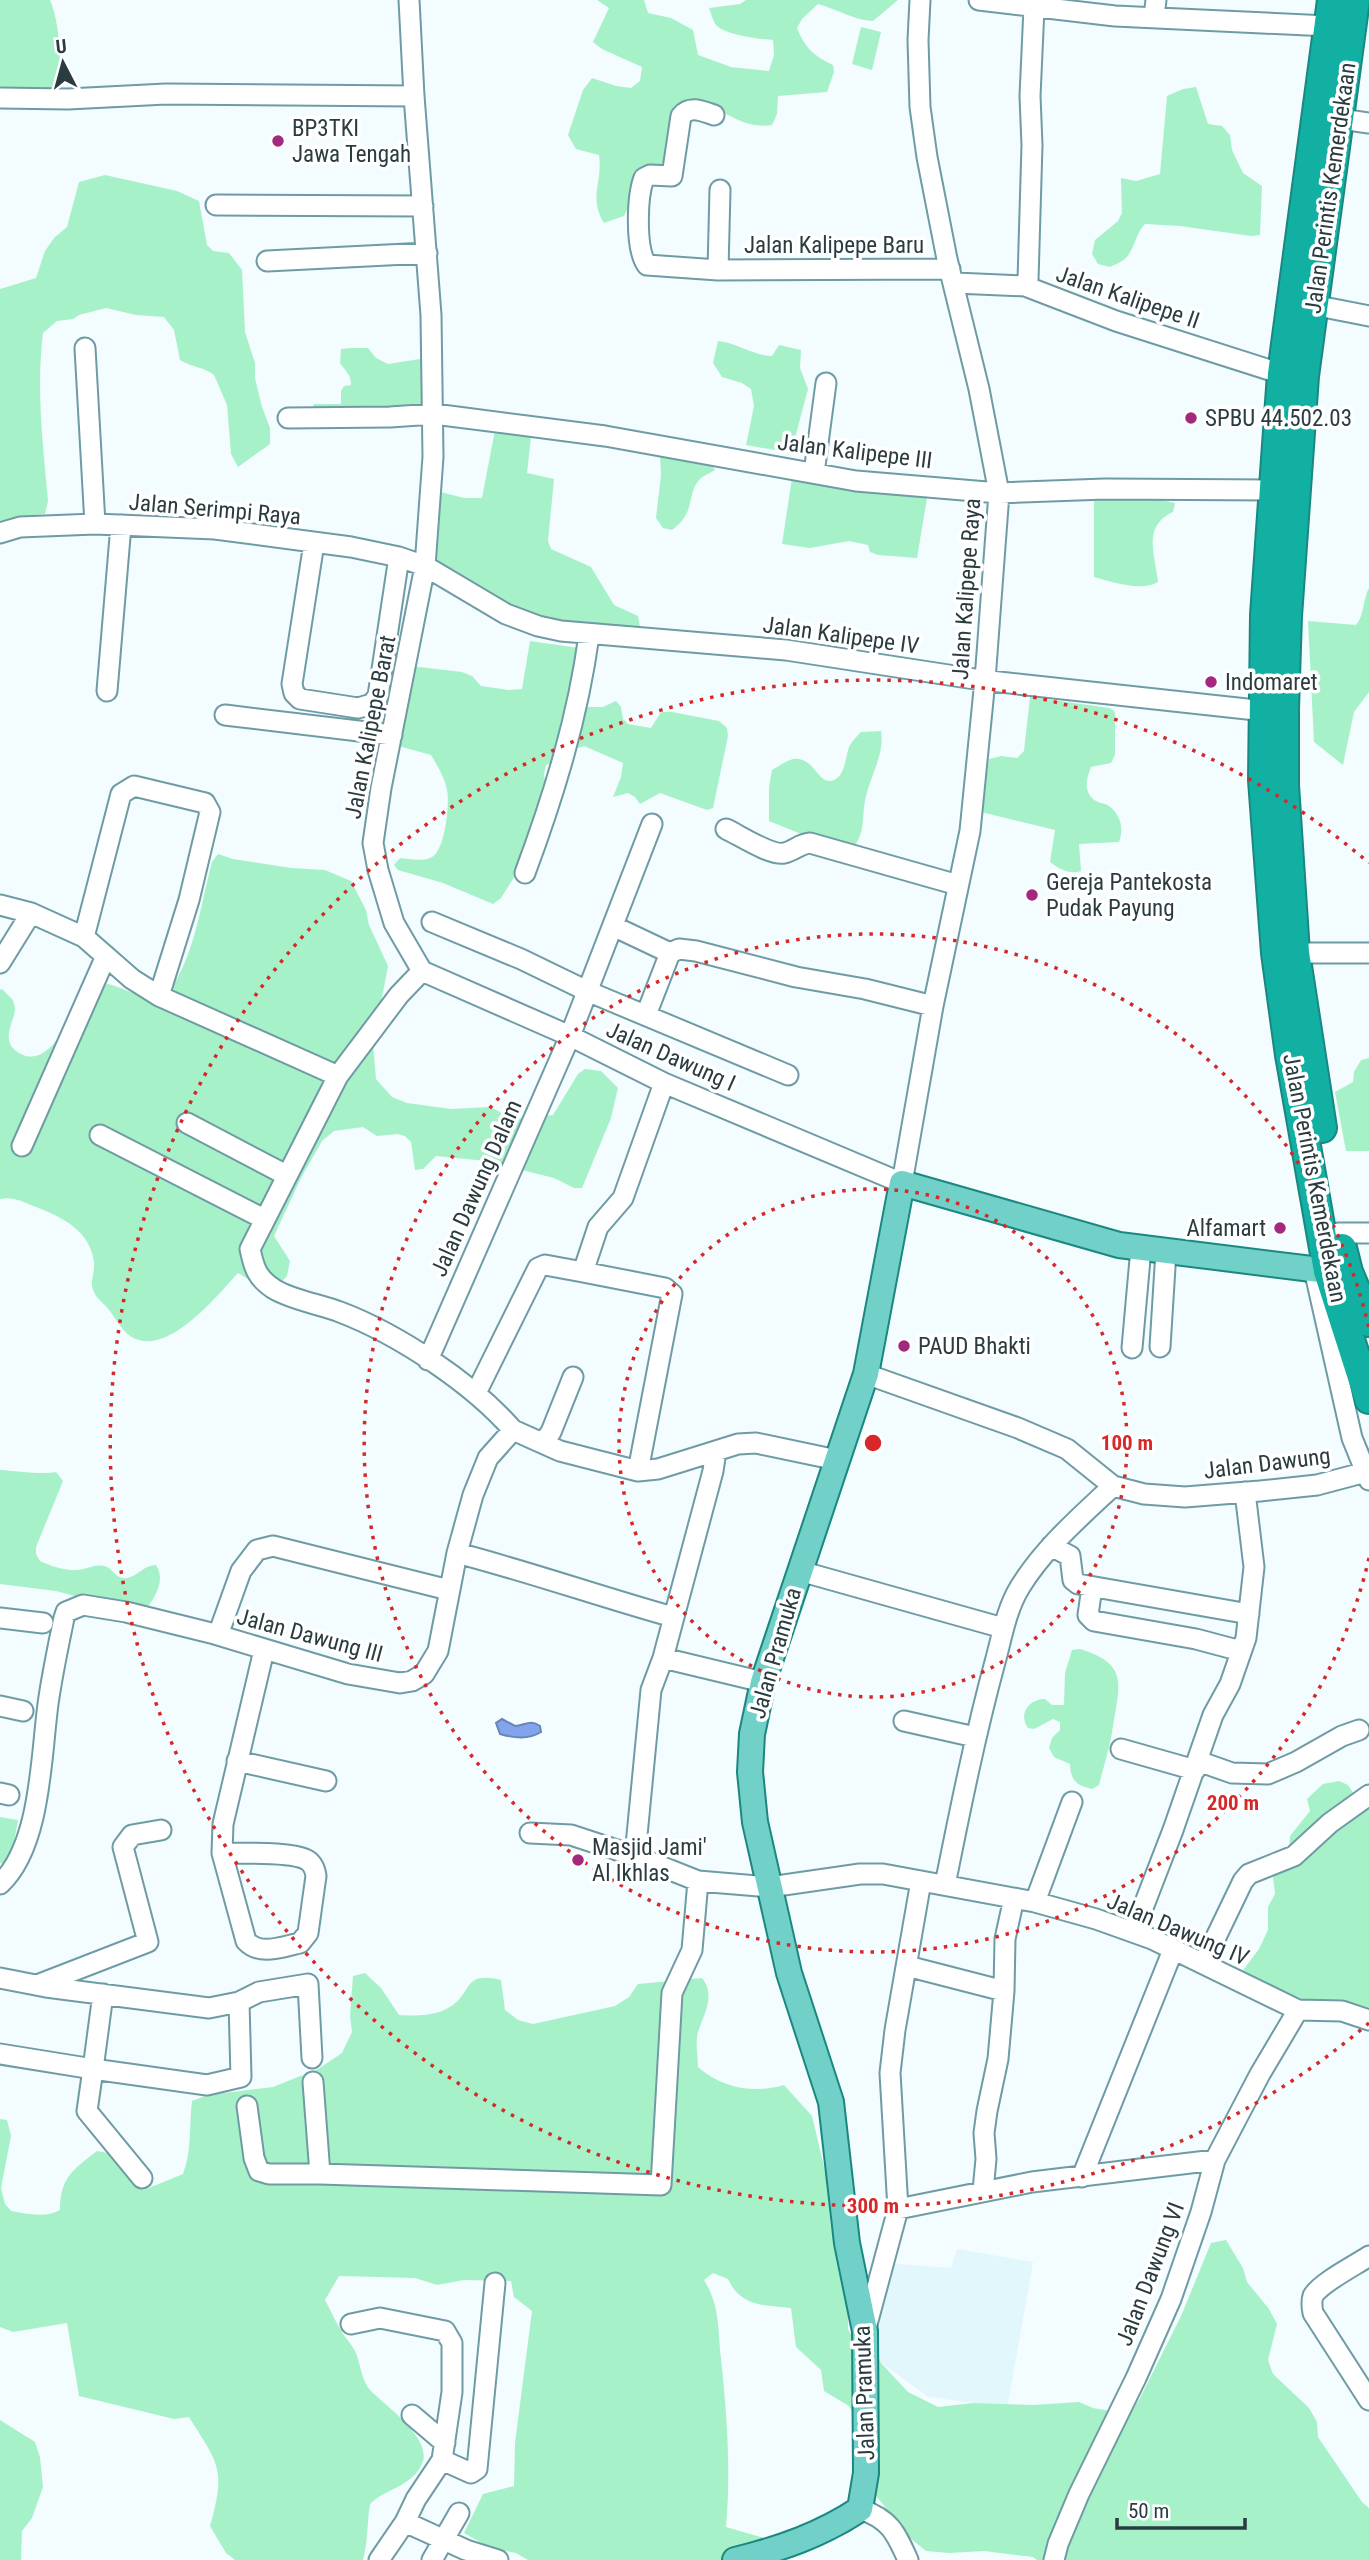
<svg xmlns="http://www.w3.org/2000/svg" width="1369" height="2560" viewBox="0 0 1369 2560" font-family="'Roboto Condensed',sans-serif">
<rect width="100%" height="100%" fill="#f3fcfe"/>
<!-- built -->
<path fill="#e1f7fc" d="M957,2249L1033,2262L1008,2404L974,2403L929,2397L881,2363L878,2356L865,2345L883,2263L951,2268Z"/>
<!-- green -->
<path fill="#a7f1c8" d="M0,0H50C60,22 63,72 56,95L0,94Z
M597,0H644L648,13L671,18L693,30L698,55L731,67L769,71L774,55L773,40C759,39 725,35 716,25C713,21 711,13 709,8L740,4L746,0H898L873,21C853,20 837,9 818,4L802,19L797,28C805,48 814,56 833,65L834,72L827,92L778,96L777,114L772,125C751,128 737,120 719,110C709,105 698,102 687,99L679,103L665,168L630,204L624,216L604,223C588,197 603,182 599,155L576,149L568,135L583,90L592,78L616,86L631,88L640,81L642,67L602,49L593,42L609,8Z
M861,27L881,32L872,70L852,64Z
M1196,87L1208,124L1222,126L1230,135L1232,150L1243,173L1262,186L1260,235L1251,236L1180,226L1145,224C1135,234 1135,249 1125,259C1121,262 1114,265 1110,267L1098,264L1092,254L1095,240L1118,221L1122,213L1121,178L1136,181L1160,174L1167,96L1183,89Z
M105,175L177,191L199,201L207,245L213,251L229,253L242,270L245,332L255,363V378L262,407L270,428V444L238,467L231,454L227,405L214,375C204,367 191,367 180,360L174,330L164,317L136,315L106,308L79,315L73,319L57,321L43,333C36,389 43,445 48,501L45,514L13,517L0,521V289L36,278L45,251L54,238L67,227L79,182Z
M718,341C738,343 754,356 772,356L779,345L801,350L800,368L808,389L791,453L746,445L754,406L751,389L742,383L722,377L713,363Z
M351,348H368L376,358L388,364L420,359L427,364L428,406L312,411L314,404H341V391L344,386L351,385C351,374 346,372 340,363L341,349Z
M495,430L531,437L527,473L554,479L548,541L551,549L591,567L614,605L638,616L640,627L561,625L518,610L491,592L436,561L429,553L437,491L464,498H482Z
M660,455L711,463L715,470C710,473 703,476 700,479C686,493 697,512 672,530L663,528L656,518L661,475Z
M792,478L927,498L917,558L878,555L870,552L868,545L849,541L810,548L782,544Z
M1094,494H1132L1175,503L1173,512C1142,526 1155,555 1158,582C1141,592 1113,582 1094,577Z
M1369,588V692L1354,712L1343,765L1314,742L1308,621L1356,625C1365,614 1362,601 1369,588Z
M530,641L579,648L585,707H603L616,701L621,707L623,719L628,724L651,728L661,712H672L719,721L727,728L728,736L713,808L707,810L660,793L640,804L635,797L628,793L613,797L621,777L623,763L584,746L572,750L564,758L546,765L544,774L546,787L531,850L501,898L493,904L443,883L398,870L394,865L400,858C409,859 424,862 432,857C445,850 450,803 447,790C445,778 437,765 431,755L395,745L411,666L462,672L472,676L481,686L509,690L522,689Z
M1030,697L1110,708L1115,712V755L1111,763L1091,767C1087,777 1083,790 1093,799C1097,803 1105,803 1109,806C1121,815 1124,829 1119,842L1079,844L1081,871C1070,875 1059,869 1050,862L1055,830L981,812L989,759L1001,756L1017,758L1024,751Z
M881,731C885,755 869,778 865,801C862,817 865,829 856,844L806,836L769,821V787L772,770C779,766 786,761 793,759C814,755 818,787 834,780C846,775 845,755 850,745C853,740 857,736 861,732Z
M218,854L233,859L291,868L325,870L351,881L366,910L369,925L388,966L373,1045L376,1079L392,1097L407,1103L451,1109L491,1107L512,1119L553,1115L578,1074L585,1069L601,1071L618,1088L611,1118L582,1188H574L554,1178L486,1161L436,1156L423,1169L415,1170L411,1142L405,1136L398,1134L377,1136L363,1127L334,1131L322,1141L301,1178L274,1236L290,1261L287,1276L281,1282H253L238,1273C218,1295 173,1350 139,1340C124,1336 118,1321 109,1310C105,1304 98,1300 95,1294C88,1282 95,1276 94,1263C91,1231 62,1217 36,1207C23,1202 13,1196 0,1199V990L2,989L13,1000L15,1008C15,1018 7,1029 9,1040C10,1047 16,1052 23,1055C48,1065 70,1024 73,1003C84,997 96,986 108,984C112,984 153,1001 160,1004C194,964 199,911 212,862Z
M1369,1058V1151H1346L1335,1092L1353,1082L1354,1072L1361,1060Z
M0,1470C13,1471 46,1475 56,1472L63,1481L36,1547V1554L40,1561C50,1566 66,1571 78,1570C87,1569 95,1564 104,1566C114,1568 115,1580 127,1578C138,1576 144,1565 156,1565C167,1582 153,1599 143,1614L56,1591L0,1584Z
M1080,1649C1130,1664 1119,1686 1113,1726C1110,1747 1104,1765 1099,1785L1092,1789C1076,1785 1071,1781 1070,1764L1054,1757L1049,1748L1052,1738L1060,1730V1722L1053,1719L1034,1729L1028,1728C1018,1714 1029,1699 1045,1699L1052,1705H1064L1065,1673L1072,1650Z
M1339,1781L1348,1785L1356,1797L1369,1791V2010L1362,2006L1300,2004L1241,1973L1259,1949L1268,1930V1907L1275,1894L1273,1877L1289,1852L1290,1836L1310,1811L1307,1799L1323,1784Z
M0,1817L18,1820L10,1865L0,1863Z
M365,1973L381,1988L399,2015C413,2016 435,2016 448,2008C473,1995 461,1970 501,1980L505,2010L518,2020L533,2024L615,2006L629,1997L638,1984L702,1978C716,1995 704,2014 698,2032C695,2043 698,2057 698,2067C722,2088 753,2094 784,2085L812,2116L826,2175L831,2228L848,2297V2329L852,2336L878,2356L881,2363L908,2392L938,2407L974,2403L1033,2405L1079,2402L1093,2408L1129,2414L1139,2400L1181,2316L1211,2243L1226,2240L1243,2268L1247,2282L1269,2309L1277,2324L1268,2360L1273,2374L1309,2408L1317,2422L1318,2437L1362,2502L1369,2508V2560H1037L1033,2557L984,2551L949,2553L926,2551L910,2538L877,2497L859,2482L857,2420L849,2406L824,2391L821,2370L796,2347L791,2308C763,2305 741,2307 728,2279L713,2273L704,2280C720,2305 718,2331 721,2359C727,2415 731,2471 726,2527L767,2539L769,2560H528L516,2553L489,2547L464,2533L483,2494L514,2486L515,2443L532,2311L514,2297L511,2281L464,2280L437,2285L415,2278L339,2276L325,2300C331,2311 336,2323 343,2334C347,2340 352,2345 355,2351C361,2364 361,2381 371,2391C386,2406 430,2437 423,2461C415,2486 386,2488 370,2504C367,2523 368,2541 363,2560H235L226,2553L210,2526C226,2469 219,2465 189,2417L174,2419L79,2396L67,2323L13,2332L0,2327V2119L7,2120L11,2136L1,2188L5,2204L11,2211C27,2214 46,2218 60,2210C60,2177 74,2169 97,2151L113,2154L144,2190L183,2174C192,2151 189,2125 192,2101L208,2095L273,2087L318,2069L342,2053L352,2032L350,2016L353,1976Z
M0,2420L35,2442L40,2457L43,2487L32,2518L22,2531L21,2560H0Z"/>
<!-- water -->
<path fill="#82a4ec" stroke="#6885b8" stroke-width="2" d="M502,1719L515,1726C525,1725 531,1719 540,1726L541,1732C528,1740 514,1738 500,1734L496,1723Z"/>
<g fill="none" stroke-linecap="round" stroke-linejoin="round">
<!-- minor casing -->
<g stroke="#6f9ba5" stroke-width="23">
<path id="minor" d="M409,0L414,96L431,315L433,457L425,566L381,788L373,843L378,870L394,923L422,971
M979,0L1115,16L1328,26
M1154,17L1156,0
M0,98L68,99L166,94L414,96
M714,115C702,111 690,105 681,116L672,176L650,175L644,178C637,196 635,249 647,265L718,270
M1341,119L1369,123
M720,190L718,270L950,269
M216,205L423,206
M267,261L427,253
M955,283L1025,286L1116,321L1282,374L1292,375
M1025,286L1028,280L1032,145L1030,96L1034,8
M1313,305L1369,316
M85,348L95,524
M288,418L390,417L434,414L605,436L856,481L999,493L1105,489L1285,490
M814,473L826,383
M0,533L20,527L95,524L215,529L351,547L399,557L425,566L506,614L538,626L561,631L786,650L981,680L1265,711
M314,543L292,684L294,693L300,699L358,708L372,704L378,696L399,557
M107,691L121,525
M225,715L392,735
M726,829C739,835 771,856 784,853C794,851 799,844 810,843L958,885
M525,873C554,795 578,717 589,635
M0,905L31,913L84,937L132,979L159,996L338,1076
M432,922L521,959L587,991L788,1075
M613,926L670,953
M84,937L121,794L134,786L205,803L210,812L189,900L159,996
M1283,953H1369
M0,963L31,913
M422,971L570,1036L664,1083L902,1183L933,1006L970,831L985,680L999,493L979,389L947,259L927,157L920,107L918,40L920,0
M422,971L399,995L338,1076L250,1249C254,1268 257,1278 274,1289C292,1300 319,1304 340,1312C398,1334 472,1383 513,1430
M646,1015L670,953L679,949L696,951L796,977L865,989L933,1006
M187,1123L286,1175
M100,1135L264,1219
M22,1146L106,956
M1338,1233H1369
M1314,1269L1352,1438L1369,1480
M583,1272L665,1288L672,1294L638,1471
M1160,1347L1166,1251
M1132,1348L1141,1248
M428,1360L570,1036L652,824
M866,1374L1018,1428L1067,1449L1113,1486L1144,1494L1185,1497L1260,1491L1317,1485L1366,1472
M476,1393L538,1268L545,1265L583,1272L598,1227L623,1198L664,1083
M543,1443L551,1432L573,1377
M716,1451L713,1471L663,1658L651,1690L635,1856L698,1881L770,1887L860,1874H883L1035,1902L1096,1919L1152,1939L1298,2010L1342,2011L1369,2020
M1051,1546L1070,1556L1073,1580L1078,1584L1249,1614
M457,1553C530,1572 601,1597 673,1617
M800,1571L1003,1628
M1092,1587L1088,1615L1094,1621L1196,1639L1241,1651
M0,1618L43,1623
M218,1635L241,1571L257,1550L273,1546L449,1590
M663,1658L763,1682
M0,1706L23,1711
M904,1721L975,1737
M1121,1749L1195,1770
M237,1761L326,1781
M1198,1761L1232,1773L1268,1774L1296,1762L1342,1736L1359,1730
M0,1793L9,1795
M530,1833L571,1835L635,1856
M222,1853C241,1854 288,1851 305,1859C312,1862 315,1869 316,1876L308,1933L300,1943C281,1947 260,1956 246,1941L222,1853L223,1824L264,1650
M0,1884C41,1846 41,1756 48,1704C52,1675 58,1647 64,1618L66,1612L83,1605L126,1612L211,1633L348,1674L400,1683L412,1681L424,1674L438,1651L457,1553L473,1495L488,1458L513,1430L560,1451L638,1471L658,1469L738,1444L756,1443L837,1460
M945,1885C960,1810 975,1736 995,1662C1002,1637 1006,1610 1020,1587C1044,1548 1080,1517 1113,1486
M1035,1902L1072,1802
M1134,1931L1173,1830L1213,1715L1230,1684L1246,1638L1254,1567L1245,1492
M1203,1964L1243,1881L1249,1874L1294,1856L1330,1823L1369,1795
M907,1966L1004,1991L998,2059L987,2111L984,2133L986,2159L983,2191
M0,1978L46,1987L209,2008L239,2002L259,1992L308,1984L312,2058
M37,1985L148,1942L123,1847L132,1835L161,1830
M1004,1991L1005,1939L1014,1898
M0,2054L93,2069L103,1994
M313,2082L320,2174L661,2185L672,1993L692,1950L698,1881
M247,2106L254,2158L259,2171L269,2174H320
M1082,2177L1173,1950
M142,2178L87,2111L93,2069L207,2085L241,2077L239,2002
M898,2209L1032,2182L1215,2160
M1369,2256C1356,2265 1320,2283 1313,2296C1311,2302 1312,2308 1313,2313L1369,2400
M351,2324L380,2318L445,2331L452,2343V2392L442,2460L416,2499L405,2522L466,2550L498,2560
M866,2328L898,2209L890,2073L895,2030L921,1881
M412,2415L445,2443
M442,2460L471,2473L477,2469L495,2283
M860,2509C890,2519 896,2533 908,2560
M379,2560L405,2522
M432,2560L459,2513
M1054,2560L1058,2544L1079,2494L1136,2378L1171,2299L1201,2212L1215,2160L1260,2074L1298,2010"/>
</g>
<!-- major casing -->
<g stroke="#1a8780" stroke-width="28">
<path id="major" d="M735,2560C780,2549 821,2535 860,2509L866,2473L865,2331L847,2243L831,2102L789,1973L755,1822L750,1772L752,1734L763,1682L866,1374L902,1183L1119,1245L1328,1271"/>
</g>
<!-- highway casing -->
<g stroke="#1a8780" stroke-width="32">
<path id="highway" d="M1332,0L1282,374L1265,615L1263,780L1276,953L1290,1055L1328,1271L1369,1399
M1322,1128L1295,953L1284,785V709L1287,616L1304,376L1355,0
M1342,1248L1348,1272L1369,1322"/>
</g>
<!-- minor -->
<use href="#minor" stroke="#fff" stroke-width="19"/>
<!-- major -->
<use href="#major" stroke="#71d0c8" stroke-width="24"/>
<!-- highway -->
<use href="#highway" stroke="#12b0a3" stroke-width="28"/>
</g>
<!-- distance rings -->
<g fill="none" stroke="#d62828" stroke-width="3.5" stroke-dasharray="3.5 7">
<circle cx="873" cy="1443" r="254"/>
<path d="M1369 1558A509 509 0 1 1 1369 1328"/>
<path d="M1369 2023A763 763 0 1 1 1369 863"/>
</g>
<!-- markers -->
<g fill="#a3297e" stroke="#fff" stroke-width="2.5">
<circle cx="278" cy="141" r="7"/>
<circle cx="1191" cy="418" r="7"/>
<circle cx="1211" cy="682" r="7"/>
<circle cx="1032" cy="895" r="7"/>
<circle cx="1280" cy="1228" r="7"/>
<circle cx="904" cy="1346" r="7"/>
<circle cx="578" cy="1860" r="7"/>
</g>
<g text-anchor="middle" stroke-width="7" stroke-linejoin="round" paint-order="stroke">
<!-- poi labels -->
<g font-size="23" fill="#2a3c40" stroke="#fff" text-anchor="start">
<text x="292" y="136">BP3TKI<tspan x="292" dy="26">Jawa Tengah</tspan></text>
<text x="1205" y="426">SPBU 44.502.03</text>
<text x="1225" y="690">Indomaret</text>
<text x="1046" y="890">Gereja Pantekosta<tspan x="1046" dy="26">Pudak Payung</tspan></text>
<text x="1266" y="1236" text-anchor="end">Alfamart</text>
<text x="918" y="1354">PAUD Bhakti</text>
<text x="592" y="1855">Masjid Jami'<tspan x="592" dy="26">Al Ikhlas</tspan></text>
</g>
<!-- street labels -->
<g font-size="23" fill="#2a3c40" stroke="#fff">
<text transform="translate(1330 188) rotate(-82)" y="8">Jalan Perintis Kemerdekaan</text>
<text x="834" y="253">Jalan Kalipepe Baru</text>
<text transform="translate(1128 297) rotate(19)" y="8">Jalan Kalipepe II</text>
<text transform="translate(855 451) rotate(7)" y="8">Jalan Kalipepe III</text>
<text transform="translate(215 509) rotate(5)" y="8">Jalan Serimpi Raya</text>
<text transform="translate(966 589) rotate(-86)" y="8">Jalan Kalipepe Raya</text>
<text transform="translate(841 635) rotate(8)" y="8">Jalan Kalipepe IV</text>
<text transform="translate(370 727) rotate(-79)" y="8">Jalan Kalipepe Barat</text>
<text transform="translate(671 1056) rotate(24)" y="8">Jalan Dawung I</text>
<text transform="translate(1315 1178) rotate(79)" y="8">Jalan Perintis Kemerdekaan</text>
<text transform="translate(476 1188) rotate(-66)" y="8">Jalan Dawung Dalam</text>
<text transform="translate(1267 1463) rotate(-7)" y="8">Jalan Dawung</text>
<text transform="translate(310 1635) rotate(15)" y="8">Jalan Dawung III</text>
<text transform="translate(775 1653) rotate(-74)" y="8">Jalan Pramuka</text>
<text transform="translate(1178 1929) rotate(23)" y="8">Jalan Dawung IV</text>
<text transform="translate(1150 2274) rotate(-69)" y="8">Jalan Dawung VI</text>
<text transform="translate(864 2393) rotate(-92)" y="8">Jalan Pramuka</text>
</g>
</g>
<circle cx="873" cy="1443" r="10" fill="#d62828" stroke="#fff" stroke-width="3.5"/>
<g font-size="21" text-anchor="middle" font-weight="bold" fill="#d62828" stroke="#fff" stroke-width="7" stroke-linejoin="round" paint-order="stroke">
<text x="1127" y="1450">100 m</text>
<text x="1233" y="1810">200 m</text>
<text x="873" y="2213">300 m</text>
</g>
<!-- north arrow -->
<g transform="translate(63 63) rotate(354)" stroke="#ffffff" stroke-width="5" paint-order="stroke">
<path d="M0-5L12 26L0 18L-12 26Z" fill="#2a3c40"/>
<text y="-10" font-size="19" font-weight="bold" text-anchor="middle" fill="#2a3c40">U</text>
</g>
<!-- scale -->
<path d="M1117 2518v10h128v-10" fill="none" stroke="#2a3c40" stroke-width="3.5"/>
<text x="1128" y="2518" font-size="21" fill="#2a3c40" stroke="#ffffff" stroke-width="5" paint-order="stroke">50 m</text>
</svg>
